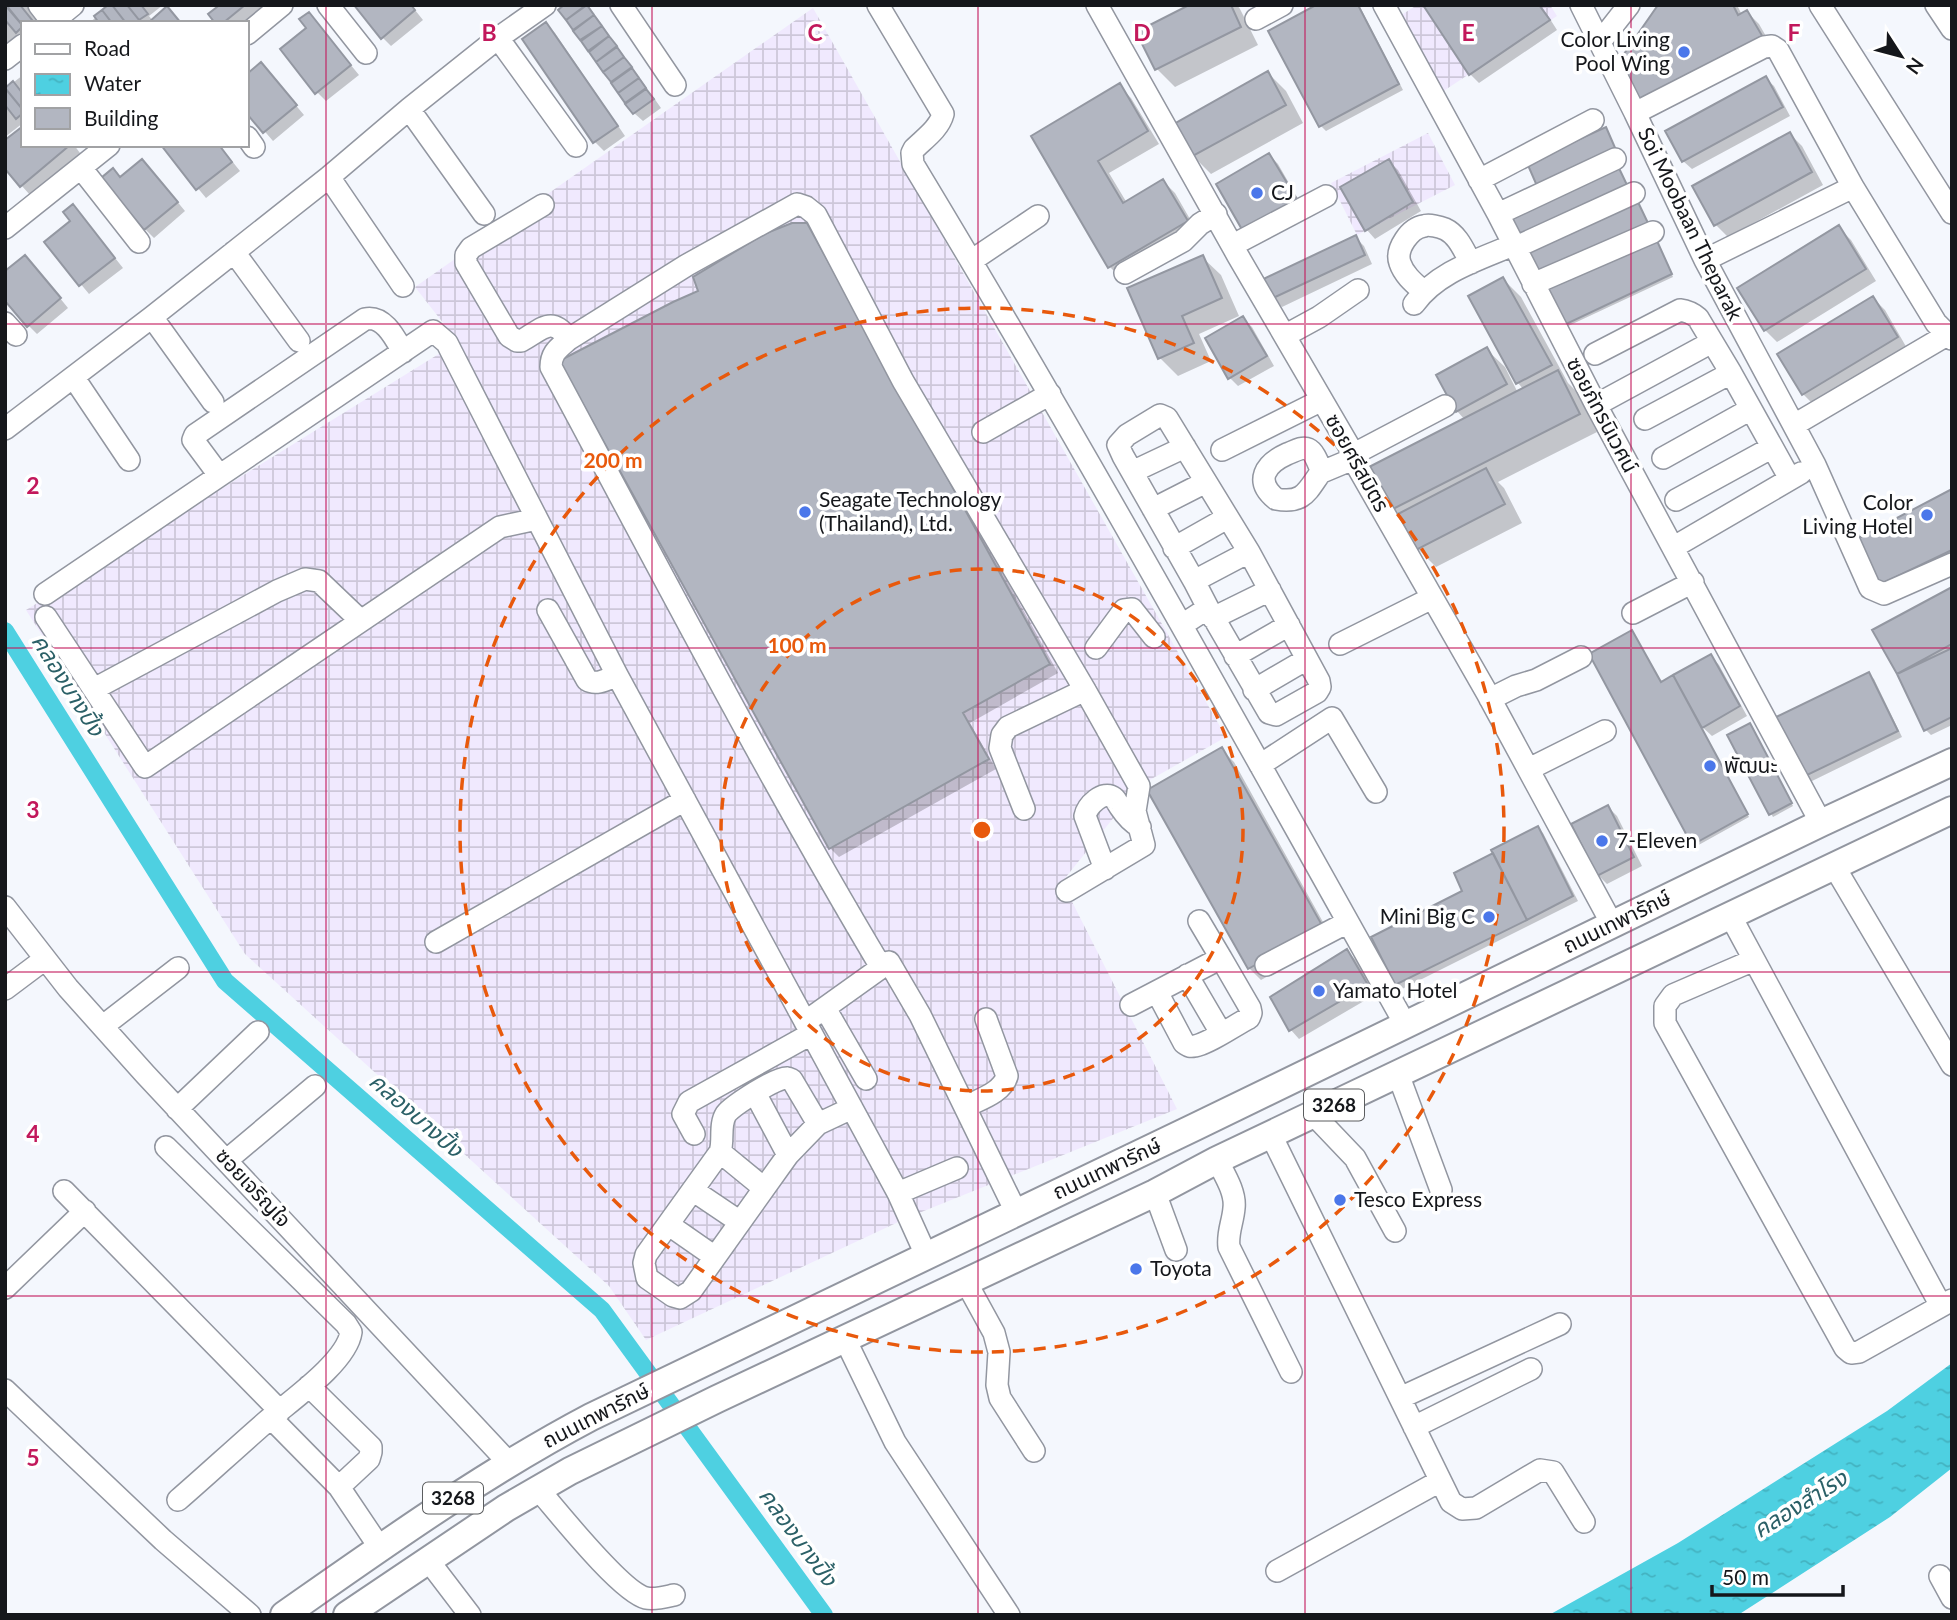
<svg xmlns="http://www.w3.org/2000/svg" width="1957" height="1620" viewBox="0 0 1957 1620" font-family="Lato,'Noto Sans Thai',sans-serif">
<defs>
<pattern id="industrial-grid" width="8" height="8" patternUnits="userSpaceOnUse" patternTransform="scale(1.75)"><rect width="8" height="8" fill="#f0e9fe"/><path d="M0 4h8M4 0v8" fill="none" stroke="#cdc7d9"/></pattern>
<pattern id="water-ripples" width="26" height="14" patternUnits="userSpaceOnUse" patternTransform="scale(1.75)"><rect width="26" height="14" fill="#4ed0e1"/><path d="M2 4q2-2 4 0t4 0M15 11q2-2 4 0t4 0" fill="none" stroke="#43b2c0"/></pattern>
</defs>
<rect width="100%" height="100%" fill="#f4f7fd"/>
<!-- industrial -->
<path fill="url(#industrial-grid)" d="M1417,5H1550L1557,16L1439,94L1392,21Z
M813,8L1226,737L1139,786L1062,882L1177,1109L909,1217L646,1340L609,1286L245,954L26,610L458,342L415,287Z
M1428,133L1455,185L1357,235L1331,183Z"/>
<!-- water -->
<path fill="url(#water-ripples)" d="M1952,1363V1468L1890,1517L1738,1615H1549L1678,1543L1887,1411Z"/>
<!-- shadow -->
<path fill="#0003" d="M5,5H34L41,23H23V31L10,41L13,45L5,48Z
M111,5H163L149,16L153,21L181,23H89Z
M218,5H265L243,23H217L220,7Z
M411,5L423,20L391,46L383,38Z
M567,5H588L661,108L643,121L634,113L561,10Z
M1193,5H1237L1240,9L1258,45L1175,87L1157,69Z
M1320,5H1359L1403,90L1326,131L1320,125Z
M1425,5H1541L1557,30L1479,83L1470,74Z
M1660,5H1737L1742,15L1747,12L1759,24L1775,52L1653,117L1641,105Z
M309,14L359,75L326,101L317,92L308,28Z
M546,24L555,33L625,136L604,151L595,142L524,39Z
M261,64L304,115L273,141L247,111V76Z
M1268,73L1286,91L1303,123L1211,174L1193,156Z
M23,75V123L5,137V89Z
M1765,78L1774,86L1790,116L1692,169L1683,161Z
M1119,86L1131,98L1159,144L1109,173L1127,203L1163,181L1175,193L1198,233L1122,279L1110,267L1033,137Z
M1790,134L1802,146L1823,185L1728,237L1716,225Z
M23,145H74L80,153L30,195L5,167Z
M219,145L240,171L206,198L163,146Z
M1269,155L1278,164L1305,211L1254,241Z
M1389,161L1398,170L1421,211L1375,239L1367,230Z
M151,170L185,211L154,238L145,229Z
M81,215L123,268L89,294L46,242Z
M806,225L815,234L1058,673L970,723L996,769L839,857L830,848L700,292Z
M1839,228L1851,240L1876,281L1777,342L1765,330Z
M1655,236L1673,277L1566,327L1563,325Z
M1355,237L1364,246L1372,264L1282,307L1258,284Z
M1202,257L1221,275L1239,316L1199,334L1211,361L1178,376L1160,358Z
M34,266L68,308L37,334L28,325Z
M1503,279L1521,297L1568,383L1576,391L1597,432L1498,482L1504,488L1522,523L1436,567L1418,549L1403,519L1392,509L1465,420L1457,411L1486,349L1505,367L1518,393L1524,390L1518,383Z
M1873,298L1885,310L1908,350L1815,406L1803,394L1780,354Z
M1243,318L1252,327L1274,366L1238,386L1230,378Z
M1952,491V567L1878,585Z
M1952,589V725L1931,735L1926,730L1899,673L1874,630Z
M1591,654L1661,684L1711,656L1719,665L1747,716L1712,736L1698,723L1749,817L1695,847L1693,844Z
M1868,674L1874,679L1902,737L1810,782L1804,776Z
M1751,728L1793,806L1773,817L1729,736Z
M1222,750L1234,762L1333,940L1261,980L1249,968Z
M1608,807L1617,816L1642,866L1607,884L1598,875Z
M1537,828L1543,833L1578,901L1402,989L1396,984L1465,892Z
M1347,951L1356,960L1376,994L1299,1039L1291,1030Z"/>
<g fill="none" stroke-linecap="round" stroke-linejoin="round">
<!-- canal -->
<path stroke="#4ed0e1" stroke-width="18" d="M5,631L225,981L602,1310L824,1615"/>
</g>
<!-- building -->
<path fill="#b2b6c1" stroke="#9397a1" stroke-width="2" d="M5,5L23,26L16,33L5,20Z
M6,5H20L32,20L29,23H23V26Z
M108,5H112L126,23H112L102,10Z
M112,5H127L139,20L136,23H126Z
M127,5H141L148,14L139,20Z
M216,5H245L223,23H215L208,14L217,7Z
M354,5H411L415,10L381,39Z
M564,5H586L566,20L558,10Z
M587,5L594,15L573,30L566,20Z
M1189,5H1231L1241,27L1155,70L1136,32Z
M1316,5H1358L1399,84L1319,127L1268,31Z
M1423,5H1539L1550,20L1469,75Z
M1658,5H1733L1738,15L1747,10L1764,39L1640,106L1617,64Z
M167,6L181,23H148Z
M102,10L112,23H99L94,16Z
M309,12L351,65L315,94L280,49L306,28L299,19Z
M594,15L602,26L580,40L573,31Z
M546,22L618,126L593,143L522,39Z
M602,26L609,36L588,51L581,41Z
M609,36L617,46L596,62L589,52Z
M617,47L624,57L603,72L596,62Z
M624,57L632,67L611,82L603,72Z
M261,62L297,105L263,133L247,114V74Z
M632,68L639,78L618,93L611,83Z
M1268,71L1286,105L1191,157L1174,124Z
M1766,76L1783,107L1682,162L1665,131Z
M639,78L646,88L625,103L618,93Z
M13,81L23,94V110L5,88Z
M1120,83L1148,131L1098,161L1123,203L1163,179L1188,221L1108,268L1031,136Z
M5,88L23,110V113L16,119L5,105Z
M646,89L654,99L633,114L625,104Z
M23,126V145H70L20,187L5,169V140Z
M1606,127L1616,150L1537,186L1527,163Z
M1790,132L1812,172L1714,226L1692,186Z
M161,145H219L232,162L196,190Z
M1269,153L1298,201L1244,233L1216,184Z
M142,159L178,202L144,230L101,178L113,168L120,177Z
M1389,159L1413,202L1365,231L1340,187Z
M1617,164L1628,187L1515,239L1505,216Z
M1637,200L1648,223L1535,275L1524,252Z
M73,204L115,258L79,286L44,242L70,221L63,212Z
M792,223H807L1050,664L963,713L989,759L829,849L559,361L673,302L698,291L693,277L764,234Z
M1839,225L1866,269L1764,331L1737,288Z
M1653,232L1672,274L1562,326L1542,283Z
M1356,235L1365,255L1271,299L1255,283Z
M25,255L61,298L27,327L5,301V271Z
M1203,255L1222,298L1182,316L1194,343L1158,359L1127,288Z
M1503,277L1552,365L1516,384L1468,296Z
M1873,296L1898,337L1802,395L1777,354Z
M1243,316L1267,356L1228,379L1205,338Z
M1487,347L1507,384L1456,412L1436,375Z
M1558,370L1580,414L1391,510L1369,467Z
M1486,468L1505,504L1416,550L1398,514Z
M1952,489V550L1877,586L1853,541Z
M1952,587V644L1897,674L1872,630Z
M1632,630L1661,682L1673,675L1748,814L1692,845L1589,654Z
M1952,648V717L1924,731L1897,674Z
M1711,654L1740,706L1702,728L1673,675Z
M1869,672L1898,731L1803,777L1774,718Z
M1750,723L1792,803L1769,815L1727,735Z
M1222,747L1323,927L1248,969L1147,790Z
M1608,805L1634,857L1597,876L1571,824Z
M1538,826L1573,896L1527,920L1491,850Z
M1493,853L1527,920L1395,985L1371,937L1462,891L1454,873Z
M1347,949L1368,985L1289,1031L1270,997Z"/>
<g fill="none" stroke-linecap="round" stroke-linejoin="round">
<!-- minor casing -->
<g stroke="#9296a0" stroke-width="24">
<path id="minor" d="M39,5L53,23
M328,5L366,53
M621,5L675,85
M878,5L943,114C939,129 924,139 914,149L912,153L913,164C1084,447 1244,736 1405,1024
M1097,5L1238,256L1350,448L1353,459L1487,693L1612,924
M1384,5L1498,214L1596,405L1821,823
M1581,5L1635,113
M1820,5L1952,213
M1936,5L1952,29
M1256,19L1282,5
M51,23L73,5
M247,34L282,5
M498,38L576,146
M1600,42L1629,5
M5,59L23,45
M409,109L484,214
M247,137L254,147
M81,168L139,242
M329,177L403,286
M1479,180L1593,120
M543,205L471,248L466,255V263L509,336L517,341H521C543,329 551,315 569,339
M1498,214L1615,159
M5,228L109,145
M1233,245L1326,196
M1514,248L1634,193
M234,252L299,341
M1705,260L1853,187
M971,261L1038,216
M1125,273L1183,241L1200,224L1216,214
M1533,284L1653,232
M1424,292C1414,283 1404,275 1400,263C1395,249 1410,228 1424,226C1429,224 1440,227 1445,229C1458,235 1464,251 1471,263
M1414,304C1437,272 1478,260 1513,245
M152,317L213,402
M5,323L16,335
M1286,335L1319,317L1358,290
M1952,339L1936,323L1853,187L1778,50L1772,46L1764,47L1635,113L1705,260L1815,465L1870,588L1884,594L1952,564
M1595,354L1680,310C1688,311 1692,313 1698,318L1731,373L1790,479
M74,378L129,460
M1596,405L1712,342
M1645,419L1731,373
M1794,425L1947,335
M5,429L152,317L329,177L409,109L498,38L545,5
M983,432L1050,394
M1222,450L1322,400
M1352,455L1445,406
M1663,458L1751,409
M1132,472L1185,447
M1322,472C1319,466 1315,452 1308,449C1302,446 1293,452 1287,454C1265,464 1254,481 1276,499C1304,504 1307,491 1321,472H1322L1353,459
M219,475L193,440L195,435L365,319C384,315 395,338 403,352
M1676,500L1771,448
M1153,509L1206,482
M1674,547L1801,473
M1174,548L1227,518
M1194,581L1123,456L1118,445L1127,435L1160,415L1167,418L1249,552
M45,594L433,331L447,343L451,351L617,675L898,1193L926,1255
M548,610L587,680C597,686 607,679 617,675
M1633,613L1693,582
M46,617L145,767L500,527L537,519
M1213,618L1270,590
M1182,625L1208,608L1194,581L1249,552L1319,681L1320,687L1317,692L1276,715L1269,713L1208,608
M1340,644L1432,598
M1096,648L1124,610L1132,609L1154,637
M1235,656L1289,625
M94,689L277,591L305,579L319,581L361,621
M1254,690L1307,659
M1490,699L1516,686L1536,680L1581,657
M1260,765L1332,718L1376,792
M1529,769L1605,731
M1024,809L1000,748L1002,735L1008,727L1085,690
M1834,866L1952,1065
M1105,869L1085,816C1087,806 1103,789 1114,798C1115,798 1119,806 1120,807C1126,816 1131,822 1140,827
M5,907L68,988L145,1074L509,1463
M1730,915L1941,1306
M436,942L685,800
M1754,960L1673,995L1665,1006V1023L1845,1348L1851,1353L1859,1352L1952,1300
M1266,965L1348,922
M881,967C764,771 659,568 551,367C551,352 559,348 569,339L687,265L797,204L806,207L816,215L903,381L1085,690L1139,786L1135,811L1144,845L1067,891
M1187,975L1221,1033
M5,989L45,959
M1157,992L1184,1043C1189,1046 1189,1047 1195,1046C1210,1043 1235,1025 1249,1018L1251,1013L1250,1008L1221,958
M1131,1005L1221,958L1199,921
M825,1008L866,1079
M805,1022L889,962L920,1015L1016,1212
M103,1026L178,968
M1398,1074L1441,1190
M755,1093L788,1155
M965,1107C980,1099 1002,1093 1007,1076L986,1019
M177,1109L258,1032
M1314,1115L1355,1158L1395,1231
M818,1124L792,1080C790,1079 789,1078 787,1078C778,1076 732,1106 726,1114C719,1125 724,1141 720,1152L646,1255L644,1263L647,1278L673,1296L680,1298L691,1291L788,1155L818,1124L852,1108
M694,1134L683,1114L689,1102L811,1034
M1271,1135L1451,1502L1462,1509L1476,1508L1540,1470L1553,1472L1584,1522
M166,1147L346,1324L351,1332C347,1362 290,1401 267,1421C237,1447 208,1474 178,1500
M720,1152L764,1188
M227,1160L315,1086
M1217,1160C1224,1174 1236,1192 1234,1208C1233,1222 1227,1233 1229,1247L1291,1372
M64,1191L280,1411
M694,1191L740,1222
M898,1193L957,1168
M1155,1193L1176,1250
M669,1225L715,1257
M966,1282L994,1333L999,1352L997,1385L1000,1398L1034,1451
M5,1288L85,1211
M845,1339L895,1442L1009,1615
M309,1386L371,1447V1452L369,1459L339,1487
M5,1390L163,1540L250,1615
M1400,1398L1560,1324
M271,1418L339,1487L380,1548
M1414,1427L1531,1369
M538,1489C558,1512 621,1592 646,1598C655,1600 665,1597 674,1595
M428,1560L470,1615
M1277,1571L1440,1481
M1940,1576L1952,1598"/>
</g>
<!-- major casing -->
<g stroke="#9296a0" stroke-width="30">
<path id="major" d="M284,1615C384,1545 483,1474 591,1417L1195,1127L1821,823L1952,762
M347,1615L506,1508L570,1471L717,1399L1155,1193L1217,1160L1952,810"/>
</g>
<!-- minor -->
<use href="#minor" stroke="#fff" stroke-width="21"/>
<!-- major -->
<use href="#major" stroke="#fff" stroke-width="26"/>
</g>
<!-- grid -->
<path fill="none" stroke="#c2185b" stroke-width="2" stroke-opacity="0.55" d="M326,5V1615M652,5V1615M978,5V1615M1305,5V1615M1631,5V1615M5,324H1952M5,648H1952M5,972H1952M5,1296H1952"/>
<!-- distance rings -->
<g fill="none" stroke="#e8590c" stroke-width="3.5" stroke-dasharray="12 9">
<circle cx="982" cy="830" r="261"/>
<circle cx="982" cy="830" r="522"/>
</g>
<!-- markers -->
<g fill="#4b77ea" stroke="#fff" stroke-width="2.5">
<circle cx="1684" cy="52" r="7"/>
<circle cx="1257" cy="193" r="7"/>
<circle cx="805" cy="512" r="7"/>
<circle cx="1927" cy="515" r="7"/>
<circle cx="1710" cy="766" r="7"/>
<circle cx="1602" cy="841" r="7"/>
<circle cx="1489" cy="917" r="7"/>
<circle cx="1319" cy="991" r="7"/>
<circle cx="1340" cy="1200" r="7"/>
<circle cx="1136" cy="1269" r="7"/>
</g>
<g text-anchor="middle" stroke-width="7" stroke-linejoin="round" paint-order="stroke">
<!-- shield labels -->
<g fill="#fff" stroke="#5b5d5f" stroke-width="2">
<rect x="1304" y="1089.5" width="60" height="31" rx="5"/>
<rect x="423" y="1482.5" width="60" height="31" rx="5"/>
</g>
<g font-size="19" font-weight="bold" fill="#15171b">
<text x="1334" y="1112">3268</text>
<text x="453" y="1505">3268</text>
</g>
<!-- poi labels -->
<g font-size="21" fill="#15171b" stroke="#fff" text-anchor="start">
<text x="1670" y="47" text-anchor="end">Color Living<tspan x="1670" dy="24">Pool Wing</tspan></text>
<text x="1271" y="200">CJ</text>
<text x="819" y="507">Seagate Technology<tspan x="819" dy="24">(Thailand), Ltd.</tspan></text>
<text x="1913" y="510" text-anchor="end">Color<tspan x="1913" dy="24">Living Hotel</tspan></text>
<text x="1724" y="773">พัฒนะ</text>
<text x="1616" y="848">7-Eleven</text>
<text x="1475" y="924" text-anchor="end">Mini Big C</text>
<text x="1333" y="998">Yamato Hotel</text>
<text x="1354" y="1207">Tesco Express</text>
<text x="1150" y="1276">Toyota</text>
</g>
<!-- street labels -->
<g font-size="21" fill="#15171b" stroke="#fff">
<text transform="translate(1690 224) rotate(64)" y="7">Soi Moobaan Theparak</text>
<text transform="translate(1602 415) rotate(62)" y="7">ซอยภัทรนิเวศน์</text>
<text transform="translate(1357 463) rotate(61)" y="7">ซอยศรีสมิตร</text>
<text transform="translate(1617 922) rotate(-26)" y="7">ถนนเทพารักษ์</text>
<text transform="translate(1107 1169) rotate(-25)" y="7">ถนนเทพารักษ์</text>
<text transform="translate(253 1188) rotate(47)" y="7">ซอยเจริญใจ</text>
<text transform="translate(596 1416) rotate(-27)" y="7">ถนนเทพารักษ์</text>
</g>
<!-- water labels -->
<g font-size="23" font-style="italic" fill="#2b6067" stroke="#fff">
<text transform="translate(68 685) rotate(58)" y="8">คลองบางปิ้ง</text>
<text transform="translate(416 1115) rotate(41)" y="8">คลองบางปิ้ง</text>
<text transform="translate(1800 1504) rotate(-32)" y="8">คลองสำโรง</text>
<text transform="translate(798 1537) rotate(54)" y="8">คลองบางปิ้ง</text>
</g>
</g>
<g font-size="23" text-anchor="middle" font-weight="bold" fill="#c2185b" stroke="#fff" stroke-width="7" stroke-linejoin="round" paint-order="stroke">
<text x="489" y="41">B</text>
<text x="815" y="41">C</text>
<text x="1142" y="41">D</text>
<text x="1468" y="41">E</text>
<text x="1794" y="41">F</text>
<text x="33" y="494">2</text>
<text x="33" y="818">3</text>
<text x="33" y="1142">4</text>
<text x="33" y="1466">5</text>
</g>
<circle cx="982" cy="830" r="10" fill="#e8590c" stroke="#fff" stroke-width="3.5"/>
<g font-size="21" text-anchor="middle" font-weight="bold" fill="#e8590c" stroke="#fff" stroke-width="7" stroke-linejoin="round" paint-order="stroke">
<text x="613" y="468">200 m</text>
<text x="797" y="653">100 m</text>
</g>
<!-- border -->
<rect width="1957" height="1620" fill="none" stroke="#15171b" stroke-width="14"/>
<!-- legend -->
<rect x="21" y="21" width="228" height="126" fill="#ffffff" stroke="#a1a2a4" stroke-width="2"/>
<rect x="35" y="44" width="35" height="10" fill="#ffffff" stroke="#a1a2a4" stroke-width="2"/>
<text x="84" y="56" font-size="21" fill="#15171b">Road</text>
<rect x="35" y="74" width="35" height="21" fill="url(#water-ripples)" stroke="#a1a2a4" stroke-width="2"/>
<text x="84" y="91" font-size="21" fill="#15171b">Water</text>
<rect x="35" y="108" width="35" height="21" fill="#b2b6c1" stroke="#a1a2a4" stroke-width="2"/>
<text x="84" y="126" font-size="21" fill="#15171b">Building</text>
<!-- north arrow -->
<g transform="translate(1901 56) rotate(126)" stroke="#ffffff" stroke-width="5" paint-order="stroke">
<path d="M0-5L12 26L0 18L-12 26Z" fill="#15171b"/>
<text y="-10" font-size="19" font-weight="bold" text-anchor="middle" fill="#15171b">N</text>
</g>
<!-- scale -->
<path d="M1712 1585v10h131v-10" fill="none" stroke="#15171b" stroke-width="3.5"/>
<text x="1722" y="1585" font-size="21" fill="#15171b" stroke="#ffffff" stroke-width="5" paint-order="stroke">50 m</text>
</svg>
